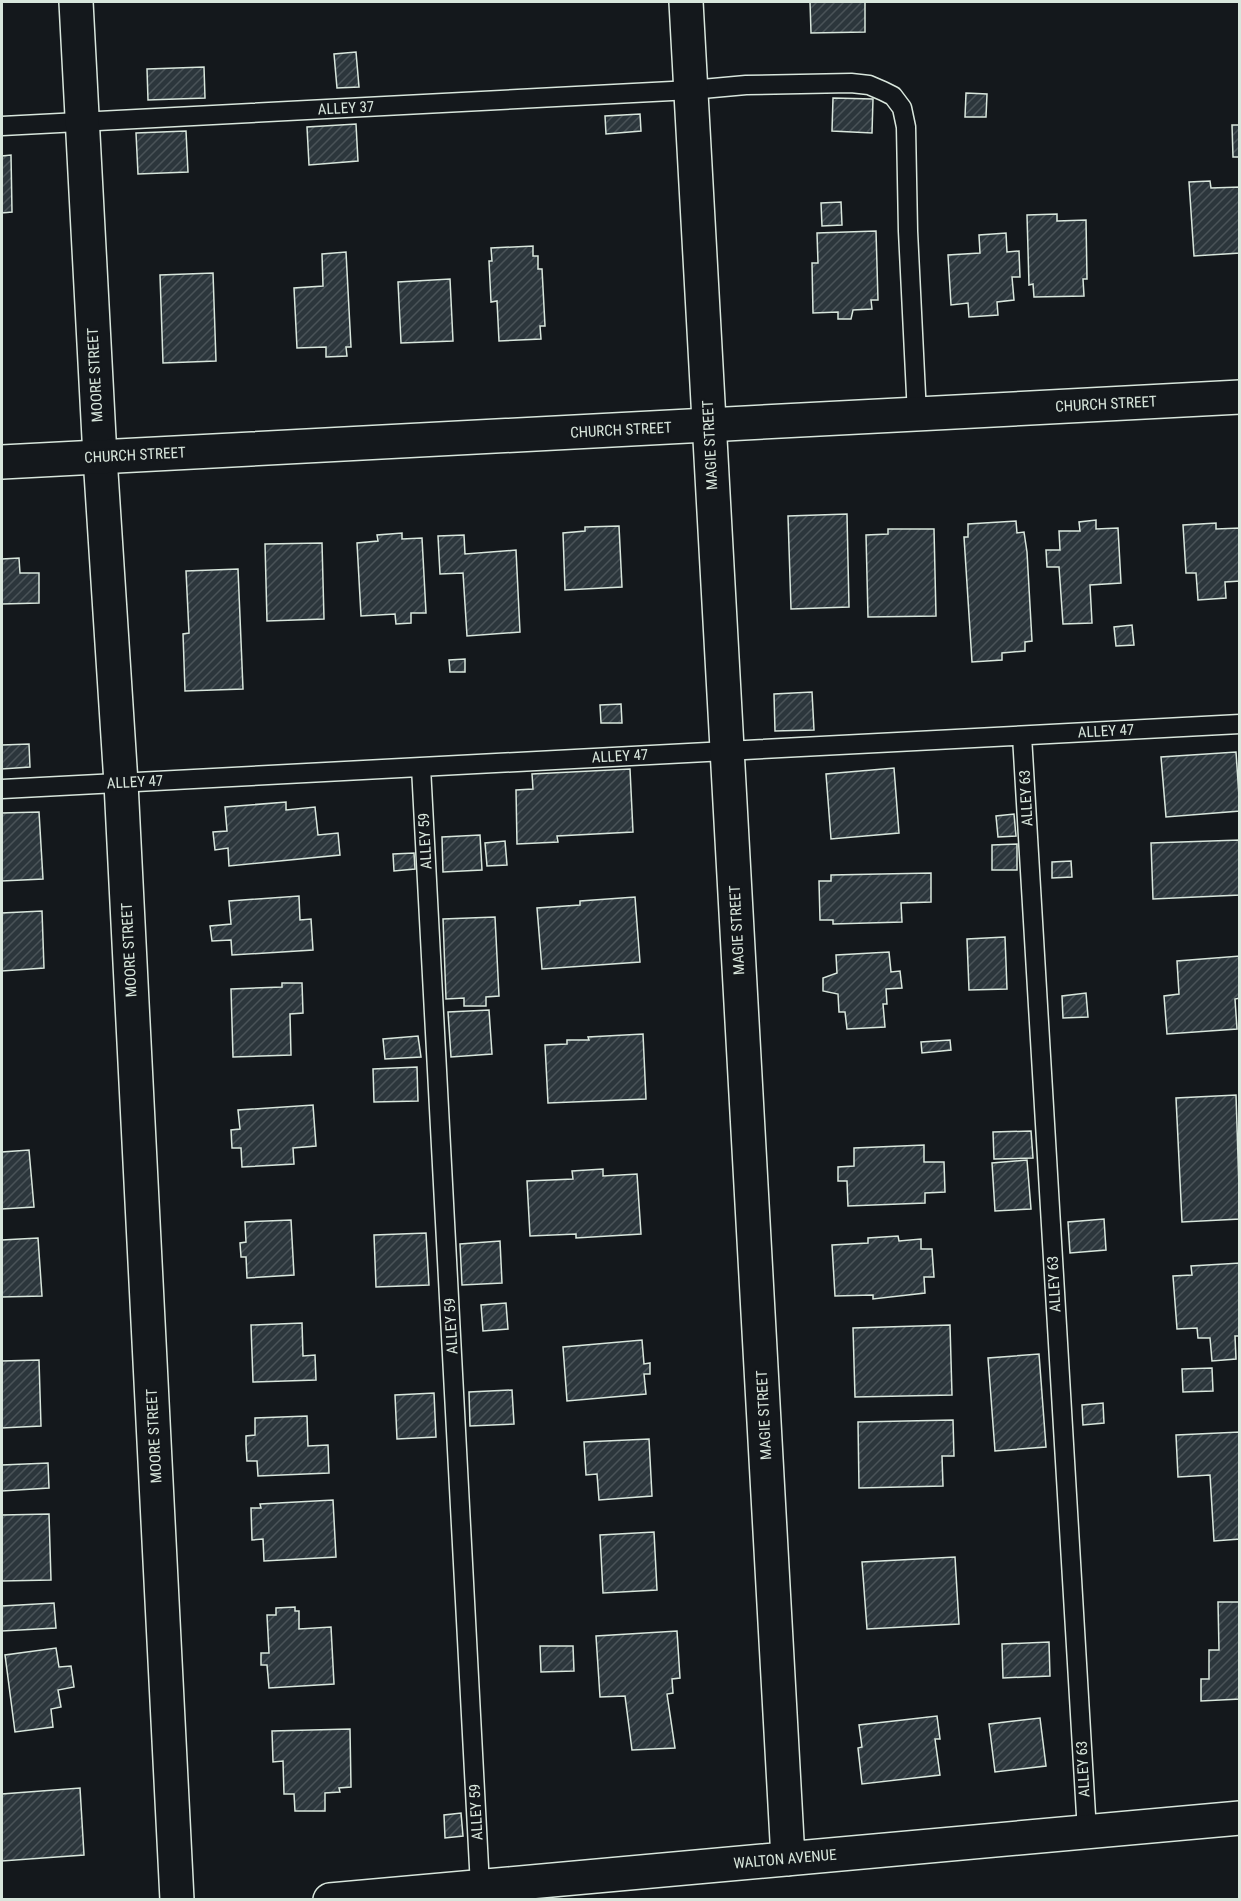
<svg xmlns="http://www.w3.org/2000/svg" width="1241" height="1901" viewBox="0 0 1241 1901" font-family="'Roboto Condensed',sans-serif">
<defs>
<pattern id="building-hatch" width="6" height="6" patternUnits="userSpaceOnUse" patternTransform="scale(1.5)"><rect width="6" height="6" fill="#2c363c"/><path d="M-1 1l2-2M0 6l6-6M5 7l2-2" fill="none" stroke="#4a5358"/></pattern>
</defs>
<rect width="100%" height="100%" fill="#14181c"/>
<!-- building -->
<path fill="url(#building-hatch)" stroke="#d8e6dc" stroke-width="1.5" d="M810,2H865V32L811,33Z
M356,52L359,87L337,88L334,54Z
M204,67L205,98L148,100L147,69Z
M966,93L987,94L986,117H965Z
M833,98L873,99L872,133L832,131Z
M640,114L641,131L606,134L605,116Z
M356,124L358,161L309,165L307,127Z
M1232,125H1240V157H1233Z
M186,131L188,172L138,174L136,133Z
M11,155L12,212L2,213V156Z
M1210,181L1211,188L1240,187V253L1194,256L1189,182Z
M841,202L842,225L822,226L821,203Z
M1057,214V221L1086,220L1087,279H1083L1084,296L1034,297L1033,284L1029,285L1027,215Z
M876,231L878,300H871L872,309L853,310L851,319H838V312L813,313L812,263H818L817,233Z
M1006,233L1007,252L1019,251L1020,277H1012L1014,300L997,302L998,315L969,317L968,303L951,305L948,255L980,253L979,235Z
M533,246V256H538V269H542L545,326H540L541,339L499,341L497,301L491,302L489,261H492L491,248Z
M346,252L351,347H346L347,356L326,357V347L297,348L294,288L323,286L322,254Z
M213,273L216,361L163,363L160,275Z
M450,279L453,341L401,343L398,282Z
M847,514L849,607L791,609L788,516Z
M1096,520V529L1118,528L1121,583L1090,585L1092,623L1063,624L1059,567H1047L1046,550H1060L1059,531H1080L1079,522Z
M1016,521L1017,533L1024,532L1027,552L1032,641L1025,642V651L1002,653V660L972,662L964,537H968V524Z
M1216,523V529L1240,528V581L1225,582L1226,598L1198,600L1196,573H1186L1183,525Z
M619,526L622,587L565,590L563,533L585,531V527Z
M888,529H934L936,616L868,617L866,535L888,534Z
M402,533V539L422,538L426,613H411V623L396,624L395,614L361,616L357,543L378,541L377,535Z
M464,535L465,554L516,550L520,632L467,636L463,573L440,574L438,536Z
M322,543L324,619L267,621L265,544Z
M19,558L20,573H39V603L2,604V559Z
M238,569L243,689L185,691L183,634L189,633L186,571Z
M1132,625L1134,645L1116,646L1114,627Z
M465,659V672H450L449,660Z
M812,692L814,730L775,731L774,694Z
M621,704L622,723H601L600,705Z
M29,744L30,767L2,769V745Z
M1236,752L1240,811L1166,817L1161,757Z
M894,768L899,833L831,839L826,774Z
M630,769L633,832L557,836L558,842L517,844L516,790L533,789L532,774Z
M286,802V810L315,807L318,835L338,833L340,855L229,866L228,848L215,850L213,832L227,831L225,807Z
M39,812L43,879L2,881V813Z
M1014,814L1016,836L998,837L996,816Z
M480,835L482,870L443,872L442,837Z
M1240,840V895L1153,899L1151,843Z
M505,841L507,865L487,866L485,843Z
M1017,844V870H992V845Z
M414,853L415,869L394,871L393,854Z
M1071,861L1072,877L1052,878V862Z
M931,873V902L901,903L902,922L833,924V920H820L819,881H831V875Z
M299,896L300,920L311,919L313,950L232,955L231,940L212,941L210,926L231,924L229,901Z
M635,897L640,962L542,969L537,908L580,905V901Z
M42,911L44,968L2,971V913Z
M495,917L499,996L486,997V1006H464V998L446,999L443,919Z
M1005,937L1007,989L969,990L967,939Z
M889,952L891,972L900,971L902,988L886,989L887,1004H883L885,1027L847,1029L845,1012H839L838,994L823,991V978L837,973L836,955Z
M1240,956V998L1235,999L1237,1029L1167,1034L1164,996L1179,994L1177,961Z
M282,983H302L303,1013L290,1014L291,1055L233,1057L231,989L282,987Z
M1086,993L1088,1017L1063,1018L1062,996Z
M489,1010L492,1054L451,1057L448,1012Z
M643,1034L646,1099L548,1103L545,1045L567,1044V1040H589L588,1037Z
M418,1036L421,1057L385,1059L383,1039Z
M950,1040L951,1050L922,1053L921,1042Z
M417,1067L418,1101L374,1102L373,1069Z
M1236,1095L1240,1219L1182,1222L1176,1098Z
M313,1105L316,1146L293,1148L294,1164L242,1167L241,1148H232L231,1130L240,1129L238,1110Z
M1031,1131L1033,1158L994,1159L993,1132Z
M924,1145V1162H944L945,1192L925,1193V1203L848,1206L847,1181H838V1167L854,1166V1148Z
M29,1150L34,1207L2,1209V1152Z
M1027,1160L1031,1209L995,1211L992,1163Z
M603,1169V1176L637,1174L641,1234L576,1238V1234L530,1236L527,1181L573,1179L572,1171Z
M1104,1219L1106,1250L1070,1253L1068,1222Z
M291,1220L294,1275L247,1278L246,1257H241L240,1243L246,1242L245,1222Z
M426,1233L429,1285L376,1287L374,1235Z
M898,1236L899,1241L921,1239V1249H932L934,1277H924L925,1293L873,1299V1295L835,1296L832,1245L868,1243V1238Z
M38,1238L42,1296L2,1297V1240Z
M500,1241L502,1283L462,1285L460,1244Z
M1240,1263V1336H1235L1236,1359L1212,1361L1210,1338H1198L1197,1328L1177,1329L1173,1276L1192,1275L1191,1266Z
M506,1303L508,1329L483,1331L481,1305Z
M302,1323L303,1356L315,1355L316,1380L253,1382L251,1325Z
M950,1325L952,1395L855,1397L853,1328Z
M642,1340L644,1364L650,1363V1374H644L646,1394L567,1401L563,1347Z
M1039,1354L1046,1447L995,1451L988,1358Z
M39,1360L41,1426L2,1428V1361Z
M1212,1368L1213,1391L1183,1392L1182,1369Z
M512,1390L514,1424L470,1426L469,1392Z
M434,1393L436,1437L397,1439L395,1395Z
M1103,1403L1104,1423L1083,1425L1082,1405Z
M307,1416L308,1446L328,1445L329,1473L258,1476L257,1461H247L246,1445V1436L255,1435V1418Z
M953,1420L954,1456H942L943,1486L859,1488L858,1422Z
M1240,1432V1539L1214,1541L1210,1475L1178,1477L1176,1435Z
M649,1439L652,1496L599,1500L597,1474L586,1475L584,1442Z
M48,1463L49,1488L2,1491V1465Z
M333,1500L336,1557L264,1561L263,1539L252,1540L251,1508H261L260,1504Z
M49,1514L51,1580L2,1581V1515Z
M654,1532L657,1590L603,1593L600,1535Z
M955,1557L959,1624L867,1629L862,1562Z
M1218,1602H1240V1699L1201,1701V1679H1209V1650H1219Z
M54,1603L56,1628L2,1631V1606Z
M295,1607V1611H299V1629L331,1627L334,1684L269,1688L267,1665H261V1653H269L267,1615H276V1608Z
M677,1631L680,1678L672,1679L673,1693L667,1694L675,1748L632,1750L625,1696L600,1697L596,1636Z
M1049,1642L1050,1676L1003,1678L1002,1644Z
M540,1646H573L574,1671L541,1672Z
M56,1648L59,1667L71,1666L74,1687L58,1690L61,1707L51,1709L53,1727L15,1732L5,1655Z
M937,1716L940,1739H935L940,1775L862,1784L858,1748L862,1747L859,1725Z
M1040,1718L1046,1766L995,1772L989,1724Z
M350,1729L351,1787L339,1788L340,1792L325,1793V1811H295L294,1794H284L283,1761L273,1762L272,1731Z
M80,1788L84,1855L2,1861V1794Z
M461,1813L463,1836L445,1838L444,1815Z"/>
<g fill="none" stroke-linecap="round" stroke-linejoin="round">
<!-- lane casing -->
<g stroke="#d8e6dc" stroke-width="21">
<path id="lane" d="M2,126L691,90L746,85L851,83L869,85L883,91L893,96L902,108L906,127L908,231L917,415
M1022,736L1087,1832
M421,767L480,1886
M2,789L1240,724"/>
</g>
<!-- street casing -->
<g stroke="#d8e6dc" stroke-width="36">
<path id="street" d="M76,2L100,457L121,783L177,1900
M686,2L788,1859
M330,1900L1240,1818"/>
</g>
<!-- secondary casing -->
<g stroke="#d8e6dc" stroke-width="36">
<path id="secondary" d="M2,462L1240,397"/>
</g>
<!-- lane -->
<use href="#lane" stroke="#14181c" stroke-width="18"/>
<!-- street -->
<use href="#street" stroke="#14181c" stroke-width="33"/>
<!-- secondary -->
<use href="#secondary" stroke="#14181c" stroke-width="33"/>
</g>
<g text-anchor="middle" stroke-width="4.5" stroke-linejoin="round" paint-order="stroke">
<!-- street labels -->
<g font-size="15" fill="#d8e6dc" stroke="#14181c">
<text transform="translate(346 108) rotate(-3)" y="5">ALLEY 37</text>
<text transform="translate(95 375) rotate(-93)" y="5">MOORE STREET</text>
<text transform="translate(1106 404) rotate(-3)" y="5">CHURCH STREET</text>
<text transform="translate(621 430) rotate(-3)" y="5">CHURCH STREET</text>
<text transform="translate(710 445) rotate(-93)" y="5">MAGIE STREET</text>
<text transform="translate(135 455) rotate(-3)" y="5">CHURCH STREET</text>
<text transform="translate(1106 731) rotate(-3)" y="5">ALLEY 47</text>
<text transform="translate(620 756) rotate(-3)" y="5">ALLEY 47</text>
<text transform="translate(135 782) rotate(-3)" y="5">ALLEY 47</text>
<text transform="translate(1026 798) rotate(-93)" y="5">ALLEY 63</text>
<text transform="translate(425 841) rotate(-93)" y="5">ALLEY 59</text>
<text transform="translate(737 930) rotate(-93)" y="5">MAGIE STREET</text>
<text transform="translate(129 950) rotate(-93)" y="5">MOORE STREET</text>
<text transform="translate(1054 1284) rotate(-93)" y="5">ALLEY 63</text>
<text transform="translate(451 1326) rotate(-93)" y="5">ALLEY 59</text>
<text transform="translate(764 1415) rotate(-93)" y="5">MAGIE STREET</text>
<text transform="translate(154 1436) rotate(-93)" y="5">MOORE STREET</text>
<text transform="translate(1083 1769) rotate(-93)" y="5">ALLEY 63</text>
<text transform="translate(476 1812) rotate(-93)" y="5">ALLEY 59</text>
<text transform="translate(785 1859) rotate(-5)" y="5">WALTON AVENUE</text>
</g>
</g>
<!-- border -->
<rect width="1241" height="1901" fill="none" stroke="#d8e6dc" stroke-width="6"/>
</svg>
